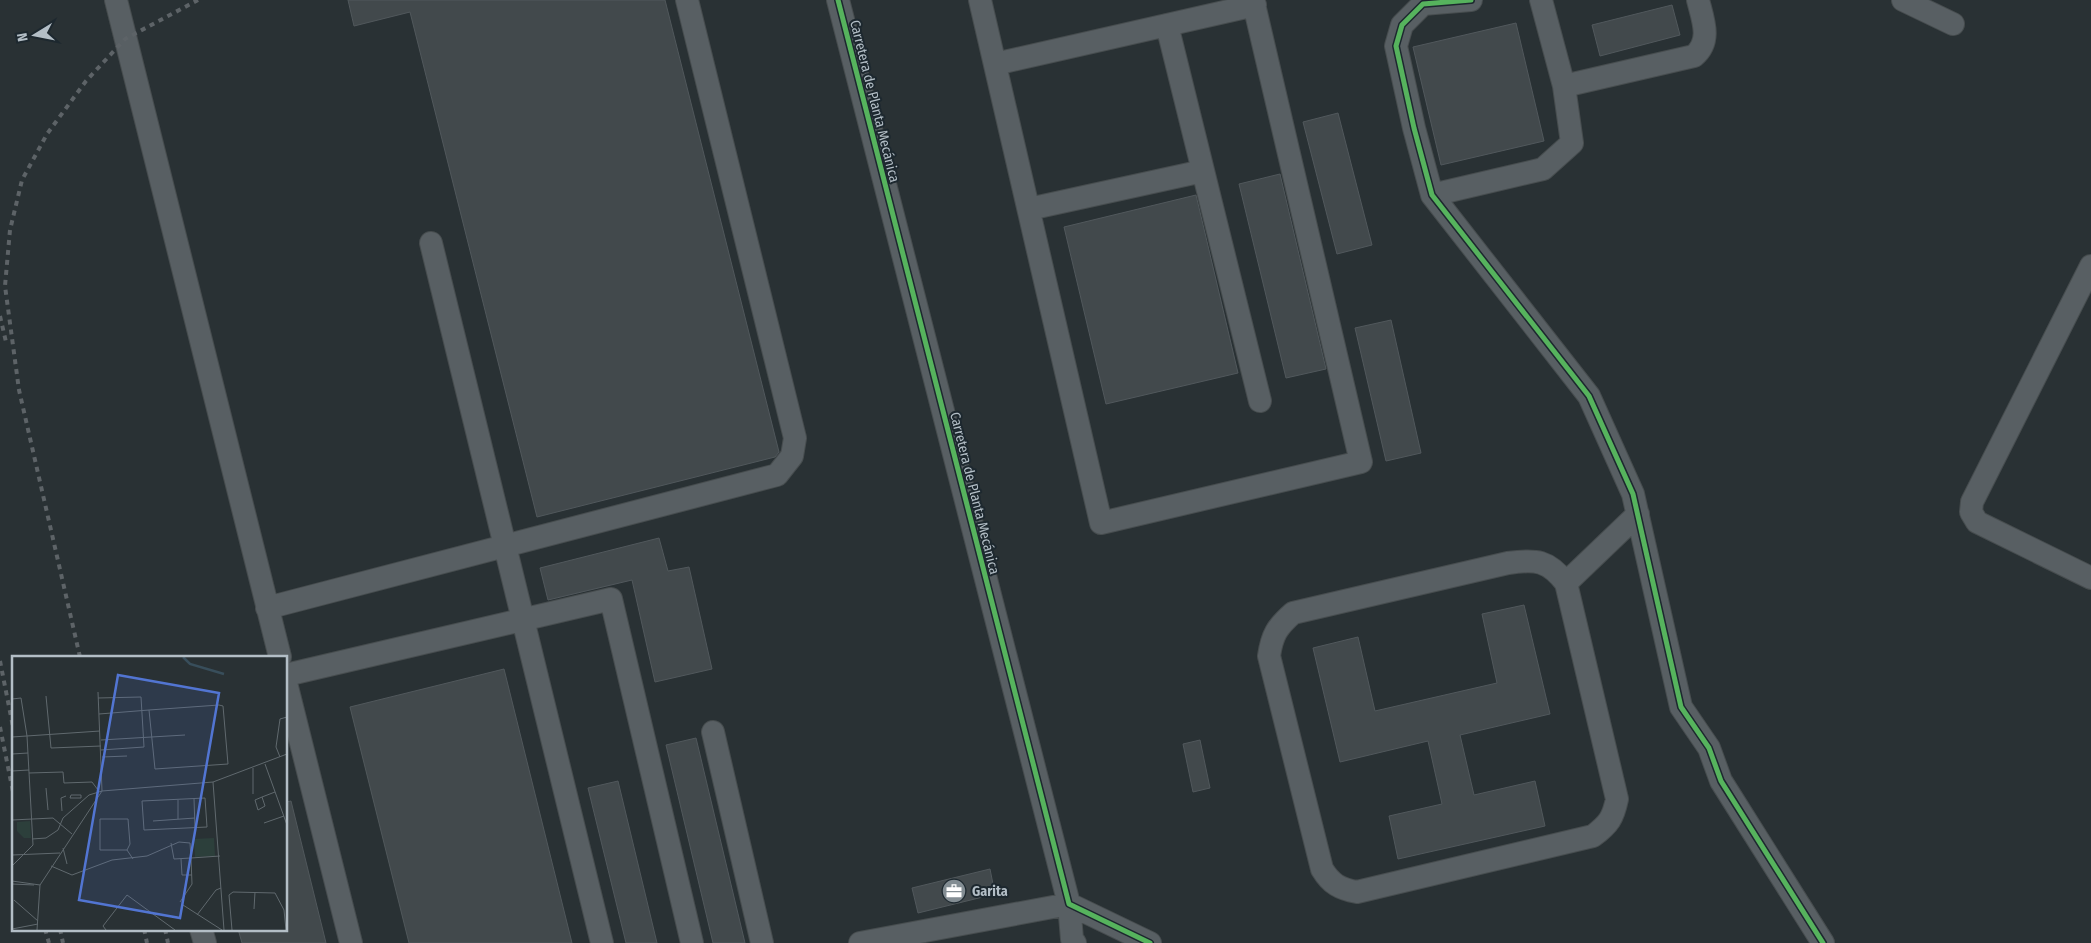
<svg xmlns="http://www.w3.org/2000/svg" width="2091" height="943" viewBox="0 0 2091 943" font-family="'Fira Sans Condensed',sans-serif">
<rect width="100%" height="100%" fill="#293134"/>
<!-- building -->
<path fill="#42494c" stroke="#51585c" d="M348,0H665L779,452L775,457L537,517L410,12L354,26Z
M1672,5L1680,35L1600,56L1592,25Z
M1516,23L1544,141L1441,165L1413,47Z
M1338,113L1372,245L1337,254L1303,122Z
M1280,174L1326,369L1286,378L1239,184Z
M1196,195L1238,373L1106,404L1064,227Z
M1391,320L1421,453L1386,461L1355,328Z
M659,538L668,571L689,567L712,669L655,682L632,580L548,600L540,568Z
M1524,605L1550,714L1460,735L1474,795L1535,781L1545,826L1398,859L1389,816L1442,804L1428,741L1340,762L1313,648L1358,637L1375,711L1497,683L1482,614Z
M504,669L572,943H409L350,707Z
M696,738L745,943H713L666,745Z
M1200,740L1210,788L1193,792L1183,744Z
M618,781L657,943H626L588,788Z
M291,801L326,943H242L238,929H286V802Z
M990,869L995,894L918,913L912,888Z"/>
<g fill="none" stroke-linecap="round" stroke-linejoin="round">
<!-- minor casing -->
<g stroke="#474d4f" stroke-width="24">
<path id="minor" d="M116,0L280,657
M838,0L1069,904L1150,943
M980,0L1101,523L1361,462L1253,0
M1471,0L1423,4L1402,25L1396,46L1414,128L1432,195L1589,396L1633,494L1681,707L1709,748L1721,781L1823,943
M1903,0L1953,24
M1167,25L1260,401
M995,64L1255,5
M1564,86L1694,56C1712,41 1703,20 1698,0
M1432,195L1543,169L1572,143L1564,86L1541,0
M1029,209L1203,171
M431,243L602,943
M2091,266L1972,502L1971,512L1977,522L2091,578
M1566,583L1617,799C1613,818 1609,824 1593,836L1357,892C1340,889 1331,884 1322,869L1269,656C1272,635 1277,627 1293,613L1508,563C1536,559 1548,560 1566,583L1638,514
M267,608L777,475L792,456L795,438L687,0
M286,675L611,599L692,943
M286,683L351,943
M713,732L762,943
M201,929L205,943
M860,943L1069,904L1072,939L1075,943"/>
</g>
<!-- minor -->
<use href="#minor" stroke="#585f63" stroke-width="22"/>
<!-- rail -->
<path stroke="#5d6367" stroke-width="4" stroke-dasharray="5 5" stroke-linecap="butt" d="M0,316L6,342
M80,657L19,390L5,286L10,230L22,180L47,134L86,81L125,39L198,0
M0,661L14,732
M0,727L14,797
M45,929L49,943
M60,929L63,943
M144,929L147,943
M165,929L168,943"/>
<!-- cycleway casing -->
<g stroke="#1d282f" stroke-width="8">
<path id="cycleway" d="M838,0L1069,904L1150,943
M1471,0L1423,4L1402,25L1396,46L1414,128L1432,195L1589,396L1633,494L1681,707L1709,748L1721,781L1823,943"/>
</g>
<!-- cycleway -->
<use href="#cycleway" stroke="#56b35d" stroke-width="5"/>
</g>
<!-- icons -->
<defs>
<g id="office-disc" transform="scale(1.25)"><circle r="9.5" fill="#838d93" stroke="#1d282f"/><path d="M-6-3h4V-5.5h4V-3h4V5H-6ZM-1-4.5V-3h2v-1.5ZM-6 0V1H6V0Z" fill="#fff"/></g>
</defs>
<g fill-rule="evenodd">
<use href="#office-disc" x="954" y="891"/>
</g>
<g text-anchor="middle" stroke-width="4" stroke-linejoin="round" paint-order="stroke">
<!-- street labels -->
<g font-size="14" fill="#b3bec6" stroke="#1d282f">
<text transform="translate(875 101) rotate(76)" y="5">Carretera de Planta Mecánica</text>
<text transform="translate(975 493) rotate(76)" y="5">Carretera de Planta Mecánica</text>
</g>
<!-- poi labels -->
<g font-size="14" font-weight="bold" fill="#b3bec6" stroke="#1d282f" text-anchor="start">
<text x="972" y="896">Garita</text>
</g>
</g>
<!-- overview -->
<g transform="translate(12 656)">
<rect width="275" height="275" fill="#293134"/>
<path d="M18,165L19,182H12L5,175V166ZM202,182L203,200L183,201L182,183Z" fill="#2c3f3b"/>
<path fill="none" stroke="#384e5b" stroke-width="2.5" d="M171,1L178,8L212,18"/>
<path fill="none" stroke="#60696e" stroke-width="1" d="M34,40L39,92L89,90M86,42L129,41L132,91L89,94M0,43L9,42L15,80L21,189L0,210M87,58L137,54L207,49L211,50L216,108L143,113L137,54M0,81L88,75M89,84L173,79M0,98L16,97M90,101L115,100M268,101L264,91L268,63L275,61M253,108L275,169M241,112V138M0,115L17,114M17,117L51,116L52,127L80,126L86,134M201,126L212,274M34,132L36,154M69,139V142H58L59,139ZM250,141L253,150L246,154L243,144L250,141L263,136M193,142L195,171L132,174L130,145ZM182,143L183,172M166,144V163M50,155L49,142L54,140M0,164L41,162L60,178M141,165L183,162M252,167L272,160M20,183L34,182L46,174L51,162L77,139L90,135L86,36M159,187L162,203L179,202L180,228L168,246M51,192L55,208M115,194H88V163H116L118,188L115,194L121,203M0,199L48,197M169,203L170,219H180M39,210L60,219L100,204L135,200L167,186L178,187L179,202L208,200M0,225L28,229M0,228L22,229M2,244L26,265M171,249L210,274M242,253L243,236M185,259L204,234L209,232M0,273L26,268M25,274L28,229L90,135L201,126L275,98M94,274L91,270L115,239L163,274M220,274L217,239L221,236L263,237L272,254L274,274"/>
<path fill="#5275d2" fill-opacity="0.15" stroke="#5275d2" stroke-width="2.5" d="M106,19L207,37L168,262L67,244Z"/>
<rect width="275" height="275" fill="none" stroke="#b3bec6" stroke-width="2.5"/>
</g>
<!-- north arrow -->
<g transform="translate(35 35) rotate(260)" stroke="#1d282f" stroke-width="4" paint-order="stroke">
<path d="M0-4L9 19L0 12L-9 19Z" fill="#b3bec6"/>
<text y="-8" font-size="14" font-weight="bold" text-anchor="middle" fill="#b3bec6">N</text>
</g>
</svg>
